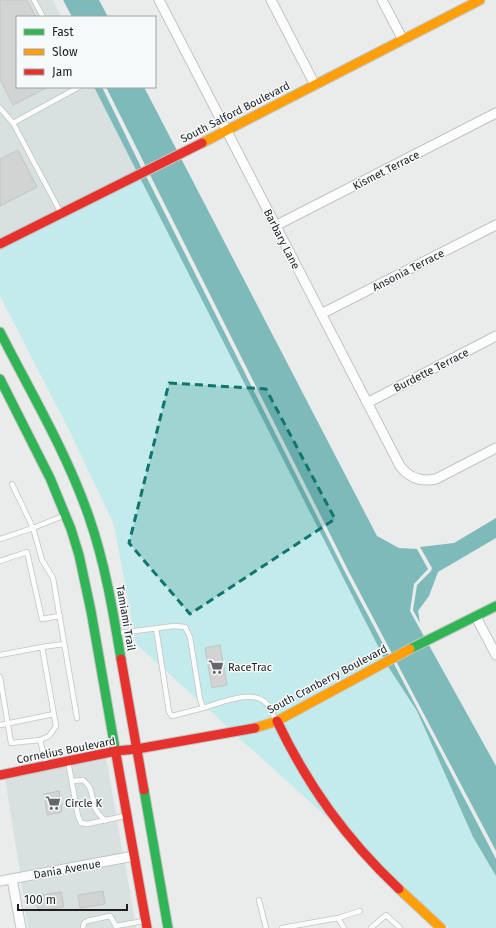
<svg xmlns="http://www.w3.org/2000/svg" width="496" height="928" viewBox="0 0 496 928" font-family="'Fira Sans',sans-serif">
<rect width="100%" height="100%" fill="#eaecec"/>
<!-- built -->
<path fill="#d8e1e0" d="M0,0H53L61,17H17V87H94L137,172L0,239Z
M106,757L123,854L20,873L5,778Z
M125,862L136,928H28L21,881Z"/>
<!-- green -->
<path fill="#c3ebec" d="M140,178L384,658L275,718L230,729L136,644L114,525L69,430L0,296V248Z
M387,665L417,711L473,837L496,876V928H449C412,895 375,863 344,825C318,794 301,758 282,723Z
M274,726L330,820L237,736Z"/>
<!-- water -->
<path fill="#7ebaba" d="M63,0H99L108,17H72Z
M94,87H102L142,169L137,172Z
M106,87H144L377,536L399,548L417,549L428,569L414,584L410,611L496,766V851L349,572Z
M146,176L346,574L389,655L384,658L140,178Z
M496,518V538L438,572L429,596L418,611L420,623L413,610L417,585L431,571L432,568L420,547L454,543Z
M393,662L496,859V876L473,837L417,711L387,665Z"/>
<!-- building -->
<path fill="#d2d4d4" stroke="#c2c4c4" d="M0,0H27L36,17H17V87H48L13,105L0,79Z
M18,150L37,187L0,206V159Z
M220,645L227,685L212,688L205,648Z
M59,791L62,812L47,815L44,794Z
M103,891L105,904L80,908L78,895Z
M61,892L64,907L38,911L36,896Z"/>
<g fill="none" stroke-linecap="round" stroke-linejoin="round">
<!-- lane casing -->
<g stroke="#c2c4c4" stroke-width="6">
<path id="lane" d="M34,0L43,17
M0,108L13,123L61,213
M13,123L79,87
M63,516L33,528L42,560L53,578L77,718
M0,539L33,528L12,484
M0,561L27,552L42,619L60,616
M156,628L169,712L172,716L203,708
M119,633L174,626L185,627L190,637L200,699L203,708C220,703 254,688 267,704C271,709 273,715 276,721
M0,655L42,647
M0,677L11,743L40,740
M0,725L54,714
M68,761L78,816L81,823L87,824L125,816
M46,764L40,740L49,736L56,726L42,647L64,644
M72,781L83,780C94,788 91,799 96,810C98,814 102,817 105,821
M259,900L266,928
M83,928L84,923L87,921L110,916L116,926
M116,928V926L144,921
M282,928L338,918
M344,928L338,918L360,911
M371,928L386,915L400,928"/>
</g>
<!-- street casing -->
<g stroke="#c2c4c4" stroke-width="11">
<path id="street" d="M159,0L400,466C409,478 421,482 436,479L496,448
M271,0L315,85
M382,0L403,40
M275,226L496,113
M321,314L496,225
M367,403L496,336
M476,617L496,655
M12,879L21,928
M0,881L134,856"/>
</g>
<!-- fast casing -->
<g stroke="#c2c4c4" stroke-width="11">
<path id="fast" d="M0,332C31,393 67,453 89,517C105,563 113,611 121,659
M0,379L50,478L71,529L79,555L91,611L116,754
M410,649L496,606
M144,790L168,928"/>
</g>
<!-- slow casing -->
<g stroke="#c2c4c4" stroke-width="11">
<path id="slow" d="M202,143L480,0
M255,728L277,721L410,649
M399,889L441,928"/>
</g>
<!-- jam casing -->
<g stroke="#c2c4c4" stroke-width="11">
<path id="jam" d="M0,244L202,143
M121,659L144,790
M277,721C308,786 346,839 399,889
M116,754L147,928
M0,775L116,751L137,749L255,728"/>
</g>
<!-- lane -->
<use href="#lane" stroke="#fcfcfc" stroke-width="4.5"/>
<!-- street -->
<use href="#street" stroke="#fcfcfc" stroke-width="9"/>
<!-- fast -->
<use href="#fast" stroke="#30b455" stroke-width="9"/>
<!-- slow -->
<use href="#slow" stroke="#ff9f0a" stroke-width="9"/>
<!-- jam -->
<use href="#jam" stroke="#e5322d" stroke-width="9"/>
</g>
<!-- marked area -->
<path fill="#0f766e" fill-opacity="0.2" stroke="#0f766e" stroke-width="3" stroke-dasharray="8 5" stroke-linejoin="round" d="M169,383L266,389L335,519L190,614L129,543Z"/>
<!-- icons -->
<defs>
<g id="supermarket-bare" transform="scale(1.2)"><path d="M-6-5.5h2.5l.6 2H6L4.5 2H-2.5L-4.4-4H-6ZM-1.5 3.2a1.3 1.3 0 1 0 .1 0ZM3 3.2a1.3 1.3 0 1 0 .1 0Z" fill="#656767" stroke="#f6fafa" stroke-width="2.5" paint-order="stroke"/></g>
</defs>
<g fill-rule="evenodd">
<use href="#supermarket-bare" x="216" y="667"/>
<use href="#supermarket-bare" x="53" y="803"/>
</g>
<g text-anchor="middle" stroke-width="3" stroke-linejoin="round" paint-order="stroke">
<!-- street labels -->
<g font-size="11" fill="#1d1f1f" stroke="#f6fafa">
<text transform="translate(235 112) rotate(-27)" y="4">South Salford Boulevard</text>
<text transform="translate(386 170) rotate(-27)" y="4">Kismet Terrace</text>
<text transform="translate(282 239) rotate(63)" y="4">Barbary Lane</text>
<text transform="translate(408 270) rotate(-27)" y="4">Ansonia Terrace</text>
<text transform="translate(431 370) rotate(-27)" y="4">Burdette Terrace</text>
<text transform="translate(126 618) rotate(80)" y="4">Tamiami Trail</text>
<text transform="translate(327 679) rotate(-28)" y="4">South Cranberry Boulevard</text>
<text transform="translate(66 750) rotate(-11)" y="4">Cornelius Boulevard</text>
<text transform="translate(67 869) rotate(-10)" y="4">Dania Avenue</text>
</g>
<!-- poi labels -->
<g font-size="11" fill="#1d1f1f" stroke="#f6fafa" text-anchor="start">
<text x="228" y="671">RaceTrac</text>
<text x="65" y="807">Circle K</text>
</g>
</g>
<!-- legend -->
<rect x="16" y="16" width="140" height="72" fill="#f6fafa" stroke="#9fa2a2"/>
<rect x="24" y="29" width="20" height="6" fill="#30b455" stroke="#9fa2a2"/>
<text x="52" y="36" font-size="12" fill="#1d1f1f">Fast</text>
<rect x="24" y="49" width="20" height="6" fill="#ff9f0a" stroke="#9fa2a2"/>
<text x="52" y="56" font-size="12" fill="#1d1f1f">Slow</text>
<rect x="24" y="69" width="20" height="6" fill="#e5322d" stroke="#9fa2a2"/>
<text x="52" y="76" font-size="12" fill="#1d1f1f">Jam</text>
<!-- scale -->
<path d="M18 904v6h109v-6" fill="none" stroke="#1d1f1f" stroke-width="2"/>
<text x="24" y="904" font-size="12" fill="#1d1f1f" stroke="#f6fafa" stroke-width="3" paint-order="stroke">100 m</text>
</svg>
